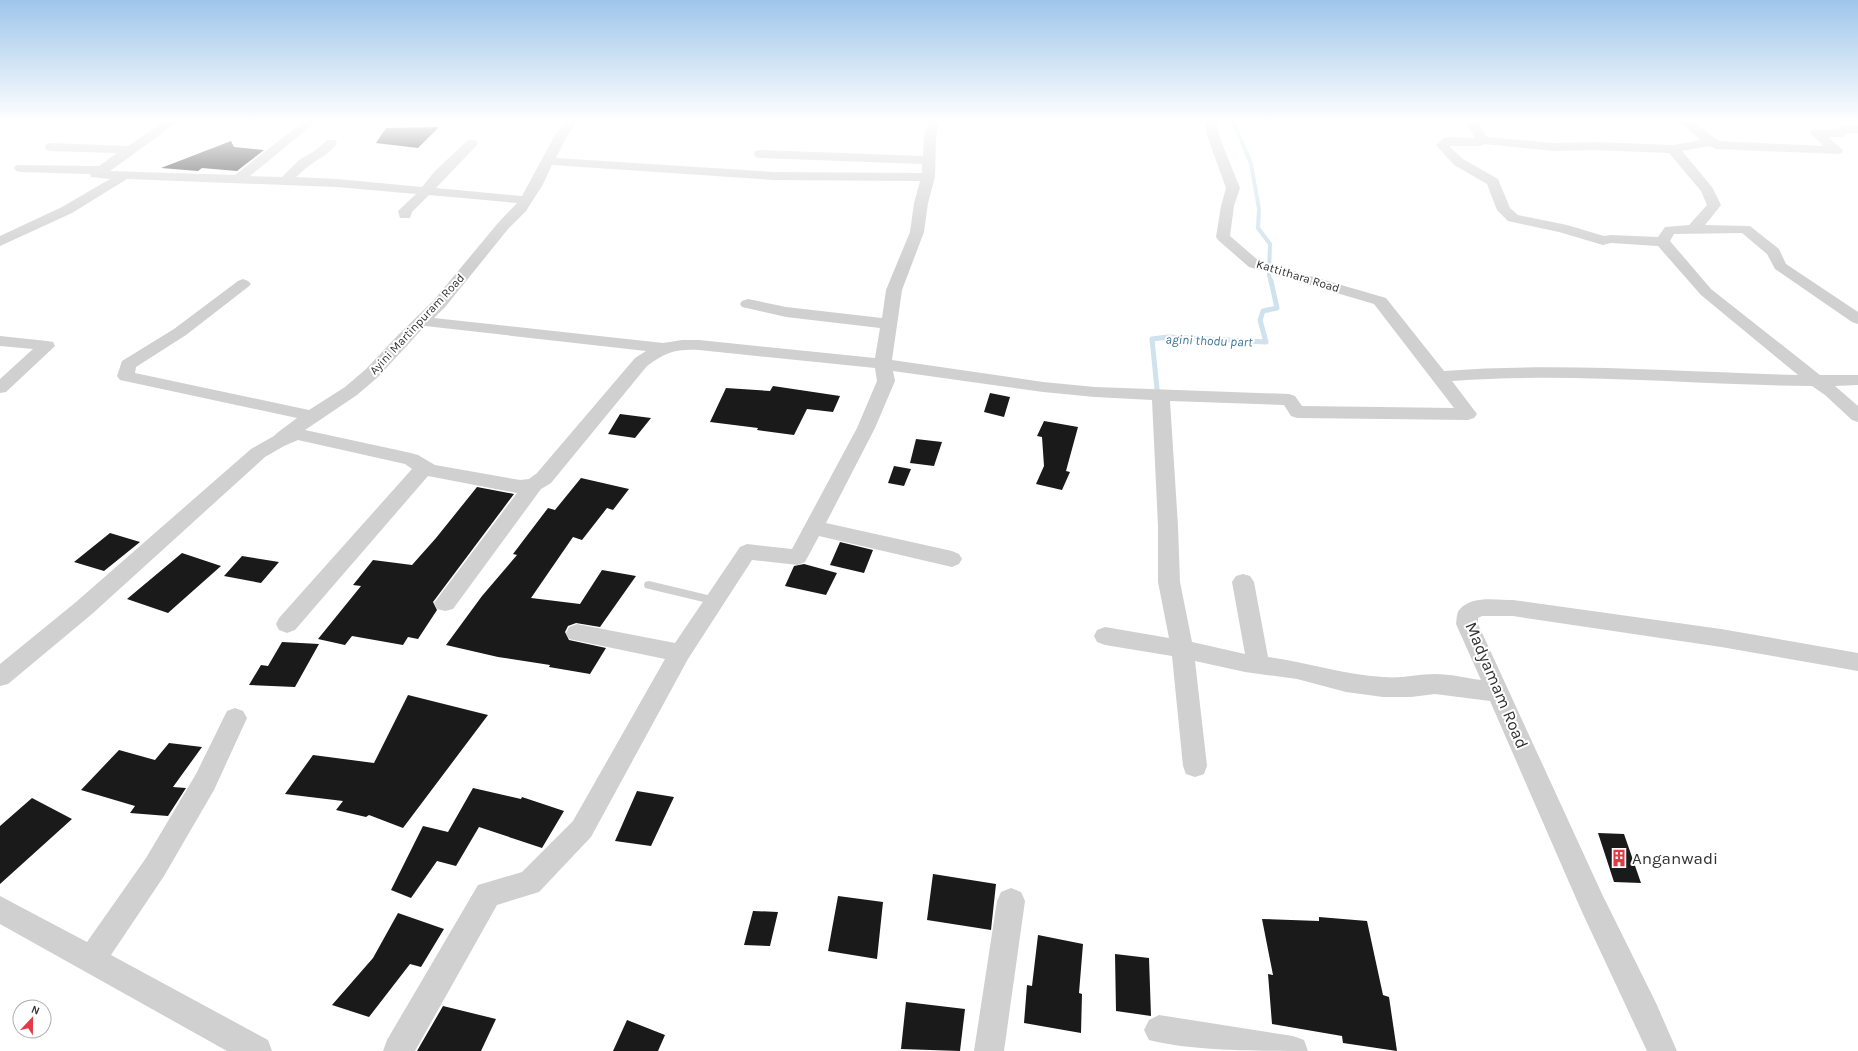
<svg xmlns="http://www.w3.org/2000/svg" width="1858" height="1051" viewBox="0 0 1858 1051" font-family="Karla,sans-serif">
<rect width="100%" height="100%" fill="#fff"/>
<g fill="none" stroke-linecap="round" stroke-linejoin="round">
<!-- stream-far1 -->
<path stroke="#cfe2ee" stroke-width="4" d="M1233,121L1251,164L1259,209L1258,228L1270,244L1269,275L1271,282"/>
<!-- stream -->
<path stroke="#cfe2ee" stroke-width="5" d="M1157,389L1152,339L1168,337L1266,342L1260,320L1263,311L1277,308L1271,281"/>
</g>
<!-- building -->
<path fill="#1a1a1a" d="M439,127L418,148L376,143L386,128Z
M231,141L234,147L264,150L237,171L202,168L198,171L161,168Z
M773,386L840,396L833,412L807,409L794,435L757,430L758,428L710,422L726,388L770,391Z
M990,393L1010,397L1004,417L984,412Z
M620,414L651,418L635,438L608,434Z
M1044,421L1078,427L1066,471L1070,472L1062,490L1036,484L1044,466L1042,437L1037,436Z
M916,439L942,442L934,466L910,463Z
M894,466L911,469L904,486L888,483Z
M581,478L629,489L613,510L607,508L582,540L573,537L531,598L580,604L602,570L636,576L600,627L576,623L568,626L565,632L569,640L606,648L590,674L549,667L550,665L498,657L446,645L482,596L517,555L513,554L548,508L555,510Z
M477,487L514,494L433,602L437,610L418,639L408,637L403,645L352,636L345,645L318,639L361,586L353,585L373,560L412,565L436,538Z
M110,533L140,542L104,571L74,562Z
M840,542L873,550L864,573L830,565Z
M182,553L221,566L168,613L127,599Z
M242,556L279,562L261,583L224,576Z
M804,564L837,573L826,595L785,586L794,566Z
M282,642L319,644L295,687L249,685L261,665L268,666Z
M408,695L488,715L403,828L369,815L366,817L336,810L343,801L285,794L313,755L374,763Z
M169,743L202,747L173,787L186,788L168,816L130,813L135,806L81,790L119,750L155,760Z
M473,788L521,799L522,797L564,811L542,848L479,827L456,866L437,861L411,898L391,890L423,826L448,832Z
M637,791L674,797L651,846L615,841Z
M32,798L72,819L0,884V826Z
M1598,833L1624,834L1641,883L1614,882Z
M933,874L996,884L991,930L927,920Z
M838,896L883,902L877,959L828,951Z
M753,911L778,912L770,946L744,945Z
M398,913L444,929L421,967L410,964L369,1017L332,1005L373,958Z
M1319,917L1367,921L1383,995L1389,997L1397,1051L1343,1043L1342,1036L1272,1024L1268,974L1273,975L1262,919L1319,921Z
M1038,935L1083,944L1079,993L1082,994L1081,1033L1024,1023L1027,985L1032,986Z
M1115,954L1149,958L1151,1016L1116,1011Z
M906,1002L965,1009L960,1051L901,1049Z
M443,1006L496,1019L481,1051H417Z
M627,1020L665,1035L658,1051H613Z"/>
<g fill="none" stroke-linecap="round" stroke-linejoin="round">
<!-- lane -->
<path fill="#d0d0d0" fill-rule="evenodd" d="M649,581L716,597L720,598L721,601L720,604L716,605L645,588L644,585L645,582Z"/>
<!-- street -->
<path fill="#d0d0d0" fill-rule="evenodd" d="M165,121H179L110,171L235,175L304,121H317L250,176L282,177L299,160L316,150L327,140H335L337,143C330,154 319,158 309,166C304,169 300,174 296,177L337,179L422,187L435,171L468,140H476L478,143L476,146L436,188L522,196L555,135L566,121H578L567,136L556,158L774,172L922,173V164L760,158L755,157L754,154L755,151L760,150L923,156L924,136L928,121H940L936,136L935,177L928,203L924,232L902,290L892,360L1043,382L1095,387L1289,394L1295,396L1302,406L1454,408L1374,304L1249,267L1218,240L1216,237L1221,206L1226,188L1209,141L1204,121H1216L1221,141L1240,188L1234,206L1230,236L1259,261L1386,298L1444,371C1562,362 1679,372 1797,375H1798L1701,295L1658,246L1611,243L1603,245L1559,232L1508,221L1497,210L1487,184L1454,165L1436,145L1443,138L1447,137L1475,138L1465,121H1477L1487,137L1554,143L1595,142L1673,145L1701,140L1678,121H1692L1719,141L1824,146L1810,133L1812,130L1837,129L1843,126L1858,125V133H1848L1842,137H1828L1843,150L1842,153L1837,154L1716,149L1709,146L1682,151L1712,187L1721,205L1705,225L1750,226L1779,249L1786,264L1858,312V324L1852,322L1775,269L1767,254L1742,233L1674,234L1670,241L1711,289L1820,375H1858V385L1835,386L1858,406V422L1852,420L1825,395L1812,386C1691,385 1572,372 1452,381L1477,414L1474,418L1468,420L1297,418L1291,416L1284,405L1170,401L1178,526L1180,582L1192,642L1245,654L1232,582L1236,576L1243,574L1250,576L1254,582L1268,657C1306,662 1344,675 1383,677C1400,679 1418,674 1435,674C1450,674 1466,678 1481,680L1456,624C1457,619 1456,613 1460,609C1472,595 1497,600 1513,600L1721,629L1858,653V671L1721,647L1513,616H1482L1478,618V624L1602,894L1656,1003L1677,1051H1647L1582,912L1490,701L1435,694L1411,697H1383L1346,692L1297,679L1245,672L1195,661L1207,766L1204,774L1195,777L1186,774L1183,766L1172,656L1105,645L1097,642L1094,636L1097,630L1105,627L1169,638L1158,582V526L1152,400L1095,397L1043,392L893,371L895,381L875,428L826,523L952,551L959,554L962,559L959,564L952,567L819,536L805,562L798,565L752,560L688,659L591,837L539,892L497,905L415,1051H383L387,1040L478,885L522,872L573,821L665,659L569,639L566,633L569,627L577,624L675,643L740,547L747,544L792,549L857,428L877,381L875,368L699,350C676,349 666,352 647,366L551,483L541,489L453,609L445,611L437,609L434,603L517,493L428,476L295,630L287,633L279,630L276,624L279,618L412,469L405,464L298,440L284,446L265,457L92,614L8,684L0,686V664L76,602L251,449L274,436L277,433L297,418L120,380L117,376L122,361L174,329L238,281L243,279L248,281L251,284L248,287L186,335L136,367L135,373L309,410L345,387L366,369L399,334L434,300L498,223L517,203L429,195L412,212L410,218H400L398,211L416,194L337,187L127,179L72,213L0,246V236L62,207L110,179L91,177L90,174L21,172L16,171L14,168L16,165L99,166L117,153L51,151L46,150L45,147L46,144L51,143L128,146ZM1485,144L1554,151L1595,150L1669,153L1701,191L1707,205L1689,225L1665,227L1658,237L1611,235L1604,236L1567,225L1518,215L1510,208L1498,179L1463,159L1449,146H1480ZM552,165L774,180L920,181L914,203L910,232L886,290L882,318L786,307L748,299L742,301L740,304L742,307L786,317L880,328L875,358L699,340H682L663,343L434,318L446,306L508,229L526,211L542,186ZM425,326L646,351L635,358L537,473L529,479L520,480L435,465L418,455L411,453L305,430L357,395L378,377Z
M0,336L47,341L53,342L55,346L6,392L0,393V379L33,349L0,346Z
M235,708L243,711L247,718L214,790L164,876L111,955L268,1040L272,1051H227L0,924V896L87,942L146,858L196,774L227,711Z
M1011,888L1021,892L1025,901L1004,1051H974L997,901L1001,892Z
M1159,1015L1293,1036L1304,1040L1308,1051C1262,1051 1190,1051 1149,1040L1144,1030L1149,1020Z"/>
</g>
<!-- sky -->
<linearGradient id="sky" x2="0" y2="1"><stop stop-color="#9ec6ea"/><stop offset="0.45" stop-color="#fff"/><stop offset="1" stop-color="#fff" stop-opacity="0"/></linearGradient>
<rect width="1858" height="268" fill="url(#sky)"/>
<!-- icons -->
<defs>
<g id="building-bare" transform="scale(1.38)"><path d="M-4-6H4V6H1V3H-1V6H-4ZM-2.5-4.3h1.7v1.8h-1.7ZM.8-4.3h1.7v1.8H.8ZM-2.5-1h1.7V.8h-1.7ZM.8-1h1.7V.8H.8Z" fill="#e63946" stroke="#fff" stroke-width="2.5" paint-order="stroke"/></g>
</defs>
<g fill-rule="evenodd">
<use href="#building-bare" x="1619" y="858"/>
</g>
<g text-anchor="middle" stroke-width="4" stroke-linejoin="round" paint-order="stroke">
<!-- far-street labels -->
<g font-size="12" fill="#333" stroke="#fff">
<text transform="translate(1298 276) rotate(17)" y="4">Kattithara Road</text>
<text transform="translate(417 324) rotate(-47)" y="4">Ayini Martinpuram Road</text>
</g>
<!-- far-water labels -->
<g font-size="13" font-style="italic" fill="#3f7597" stroke="#fff">
<text transform="translate(1209 340) rotate(2)" y="5">agini thodu part</text>
</g>
<!-- near-street labels -->
<g font-size="17" fill="#333" stroke="#fff">
<text transform="translate(1497 685) rotate(67)" y="6">Madyamam Road</text>
</g>
<!-- near-poi labels -->
<g font-size="17" fill="#333" stroke="#fff" text-anchor="start">
<text x="1632" y="864">Anganwadi</text>
</g>
</g>
<!-- north arrow -->
<g transform="translate(32 1019) rotate(22)"><circle r="19" fill="#ffffff" stroke="#adadad"/>
<path d="M0-3L7 15L0 10L-7 15Z" fill="#e63946"/>
<text y="-6" font-size="11" font-weight="bold" text-anchor="middle" fill="#333333">N</text>
</g>
</svg>
